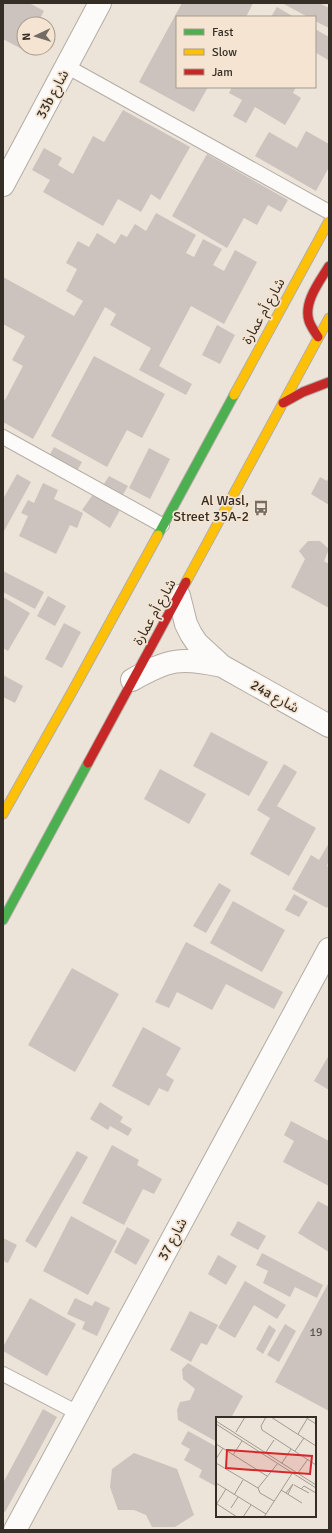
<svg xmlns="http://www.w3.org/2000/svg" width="332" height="1533" viewBox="0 0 332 1533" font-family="Signika,'Noto Sans Arabic',sans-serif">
<rect width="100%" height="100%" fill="#ece3d9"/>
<!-- building -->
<path fill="#ccc3be" d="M3,3H29L44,11L37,24H24V48H32L29,53L3,39Z
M182,3H253L246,17H177V87H208L194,112L139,82Z
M282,3H319L329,8V28L315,21V17H308Z
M277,7L294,17H271Z
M315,29L329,37L328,60L315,52Z
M232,87H296L293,93L301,98L285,125L255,107L246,123L233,116L242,100L229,93Z
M123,110L190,147L160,200L151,194L141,212L118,199L103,226L43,192L50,180L32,170L44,148L62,158L58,165L73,174L93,136L104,142Z
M306,131L329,144V167L316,191L255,156L269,132L297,148Z
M207,154L288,200L281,212L268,205L257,225L244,218L227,248L172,216Z
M156,213L196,235L186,253L194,257L203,239L222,249L213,265L224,271L235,250L257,262L224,324L191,306L159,366L192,384L186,395L139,370L151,348L110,325L116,314L105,307L33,439L3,422V399L5,400L23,366L12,360L25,336L3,324V277L74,316L83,301L66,291L77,269L66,263L78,241L89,247L97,233L115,244L121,234L127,237L135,224L146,231Z
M217,325L235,335L220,364L202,355Z
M94,356L165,394L142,438L127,430L107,467L51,436Z
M54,447L82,462L75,475L47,460Z
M149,448L170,459L150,499L129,488Z
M17,474L31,482L3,533V499Z
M109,476L128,486L121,498L102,487Z
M329,476V505L311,494L320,477L327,481Z
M43,483L58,490L54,499L83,513L77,528L70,525L56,554L19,536L28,516L21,513L28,500L34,503Z
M94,493L120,510L110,528L82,510Z
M308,541H320L329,549L324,561L329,564V608L291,587L305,559L299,551Z
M3,571L44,592L35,609L3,592Z
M48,596L66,606L55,626L37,616Z
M3,597L30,613L8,651L3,648Z
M64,623L81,632L62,668L45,659Z
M3,675L23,686L15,703L3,697Z
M211,732L268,762L249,796L193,766Z
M284,764L297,772L277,806L316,828L289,876L250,854L270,818L257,810Z
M160,769L206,794L189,824L144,799Z
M329,843V861L327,866L329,867V905L327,908L292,889L311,855L319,860Z
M219,883L231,890L206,933L193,926Z
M294,894L308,902L299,917L285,910Z
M233,901L285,930L262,972L210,943Z
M186,942L283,992L274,1009L226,984L212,1010L177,992L169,1008L155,1002Z
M72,968L119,994L75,1072L28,1045Z
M143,1027L181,1048L166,1075L174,1080L168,1092L159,1088L149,1106L112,1086Z
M329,1055V1090L314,1081Z
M100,1102L123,1117L120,1122L132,1129L128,1136L110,1126L108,1130L90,1119Z
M291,1121L329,1141V1186L283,1162L294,1141L284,1135Z
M112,1145L139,1160L137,1165L162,1179L154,1194L143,1189L124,1225L82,1203Z
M77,1151L88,1157L36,1248L25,1241Z
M318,1201L329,1207V1252L298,1233Z
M71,1216L117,1241L88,1295L43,1271Z
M238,1221L266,1236L258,1250L230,1235Z
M127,1227L150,1240L136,1265L114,1252Z
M3,1238L17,1245L8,1263L3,1261Z
M262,1253L323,1285L317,1298L295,1287L290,1297L263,1283L268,1271L256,1265Z
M218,1255L237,1266L226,1285L208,1274Z
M245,1281L286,1305L277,1319L254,1305L235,1338L218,1328Z
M329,1282V1411L275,1382Z
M30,1298L76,1324L47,1376L3,1351V1347Z
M75,1298L92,1306L95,1301L110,1308L97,1336L82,1329L85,1322L67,1314Z
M190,1311L218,1325L207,1345L201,1343L191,1362L170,1350Z
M285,1324L296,1331L279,1362L267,1355Z
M269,1325L276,1330L263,1354L256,1349Z
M188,1363L243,1396L231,1418H217V1442L178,1420L177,1410L180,1402L190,1400L195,1389L183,1379L182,1369Z
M43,1409L57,1417L5,1512L3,1511V1483Z
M188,1431L217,1447V1487L199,1477L202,1470L184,1460L190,1449L181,1444Z
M134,1453L177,1469L194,1515L175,1527H152L146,1515L134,1510H118L110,1487L112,1469Z"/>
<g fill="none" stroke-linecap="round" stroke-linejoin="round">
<!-- lane casing -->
<g stroke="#b4ada5" stroke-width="16">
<path id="lane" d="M66,66L329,212
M3,437L162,525
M3,1374L78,1413"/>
</g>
<!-- street casing -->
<g stroke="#b4ada5" stroke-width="24">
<path id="street" d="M3,185L100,3
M179,596L186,624L191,634L197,643L222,666L329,726
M132,680C169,659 180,657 222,666
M15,1530L329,949"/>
</g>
<!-- fast casing -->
<g stroke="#b4ada5" stroke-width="11">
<path id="fast" d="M158,535L234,395
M3,920L88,763"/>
</g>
<!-- slow casing -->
<g stroke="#b4ada5" stroke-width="11">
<path id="slow" d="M234,395L329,221
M186,582L329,318
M3,814L73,690L158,535"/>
</g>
<!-- jam casing -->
<g stroke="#b4ada5" stroke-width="11">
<path id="jam" d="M318,337C315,332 311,327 309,321C303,302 320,281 329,266
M283,403L303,392L329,382
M88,763L186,582"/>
</g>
<!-- lane -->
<use href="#lane" stroke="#fcfbf9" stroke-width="14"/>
<!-- street -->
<use href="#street" stroke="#fcfbf9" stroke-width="22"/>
<!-- fast -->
<use href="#fast" stroke="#4caf50" stroke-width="9"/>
<!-- slow -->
<use href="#slow" stroke="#ffc107" stroke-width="9"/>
<!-- jam -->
<use href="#jam" stroke="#c62828" stroke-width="9"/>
</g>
<!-- icons -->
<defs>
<g id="bus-bare" transform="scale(1.2)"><path d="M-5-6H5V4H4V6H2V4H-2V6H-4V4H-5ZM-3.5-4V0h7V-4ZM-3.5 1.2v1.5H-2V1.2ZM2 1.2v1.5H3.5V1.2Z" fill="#746d65" stroke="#f4e4d1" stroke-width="2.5" paint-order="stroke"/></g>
</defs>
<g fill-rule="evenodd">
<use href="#bus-bare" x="261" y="508"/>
</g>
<g text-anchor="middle" stroke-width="3.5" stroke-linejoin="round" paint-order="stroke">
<!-- number labels -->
<g font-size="12" fill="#5a534d">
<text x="316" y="1336">19</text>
</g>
<!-- street labels -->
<g font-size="14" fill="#342e27" stroke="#f4e4d1">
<text transform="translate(52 94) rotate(-62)" y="5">33b شارع</text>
<text transform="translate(263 311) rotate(-61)" y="5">شارع أم عمارة</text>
<text transform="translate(154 612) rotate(-61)" y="5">شارع أم عمارة</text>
<text transform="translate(275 696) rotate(29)" y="5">24a شارع</text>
<text transform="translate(172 1239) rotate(-62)" y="5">شارع 37</text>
</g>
<!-- poi labels -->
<g font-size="14" fill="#342e27" stroke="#f4e4d1" text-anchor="end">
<text x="249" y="505">Al Wasl,<tspan x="249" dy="16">Street 35A-2</tspan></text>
</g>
</g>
<!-- overview -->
<g transform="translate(216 1417)">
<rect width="100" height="100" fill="#ece3d9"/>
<path fill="none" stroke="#a29b92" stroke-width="1" d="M50,0L45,9L46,13L100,48M55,0L100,29M89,0L100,7M0,4L100,68M0,7L100,71M20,15L29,0M82,17L91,2M0,27L51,59M79,34L88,21M50,35L58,23M17,38L26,24M0,42L7,31M0,46L42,71L62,46M66,46L75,32M82,56L92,42M0,66L50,97M78,68L93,76M42,71L44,76L58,84M85,72L88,69L100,76M65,73L86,86M70,76L77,67L72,77M18,78L27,63M1,87L21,100M0,88L10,72M15,91L22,80M27,100L35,88M48,100L77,55"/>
<path fill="#d62828" fill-opacity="0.15" stroke="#d62828" stroke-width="2" d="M11,33L96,39L94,57L10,51Z"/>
<rect width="100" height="100" fill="none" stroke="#342e27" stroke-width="2"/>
</g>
<!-- border -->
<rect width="332" height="1533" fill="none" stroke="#342e27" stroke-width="8"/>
<!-- legend -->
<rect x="176" y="16" width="140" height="72" fill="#f4e4d1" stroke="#a79b8d"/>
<rect x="184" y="29" width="20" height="6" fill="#4caf50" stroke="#a79b8d"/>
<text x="212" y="36" font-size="12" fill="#342e27">Fast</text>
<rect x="184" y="49" width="20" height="6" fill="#ffc107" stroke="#a79b8d"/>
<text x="212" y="56" font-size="12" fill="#342e27">Slow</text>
<rect x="184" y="69" width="20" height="6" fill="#c62828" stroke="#a79b8d"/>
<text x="212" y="76" font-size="12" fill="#342e27">Jam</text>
<!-- north arrow -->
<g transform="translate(36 36) rotate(266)"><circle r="19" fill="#f4e4d1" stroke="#a79b8d"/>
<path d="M0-3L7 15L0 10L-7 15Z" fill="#746d65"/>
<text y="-6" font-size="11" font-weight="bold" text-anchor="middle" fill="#342e27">N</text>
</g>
</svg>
